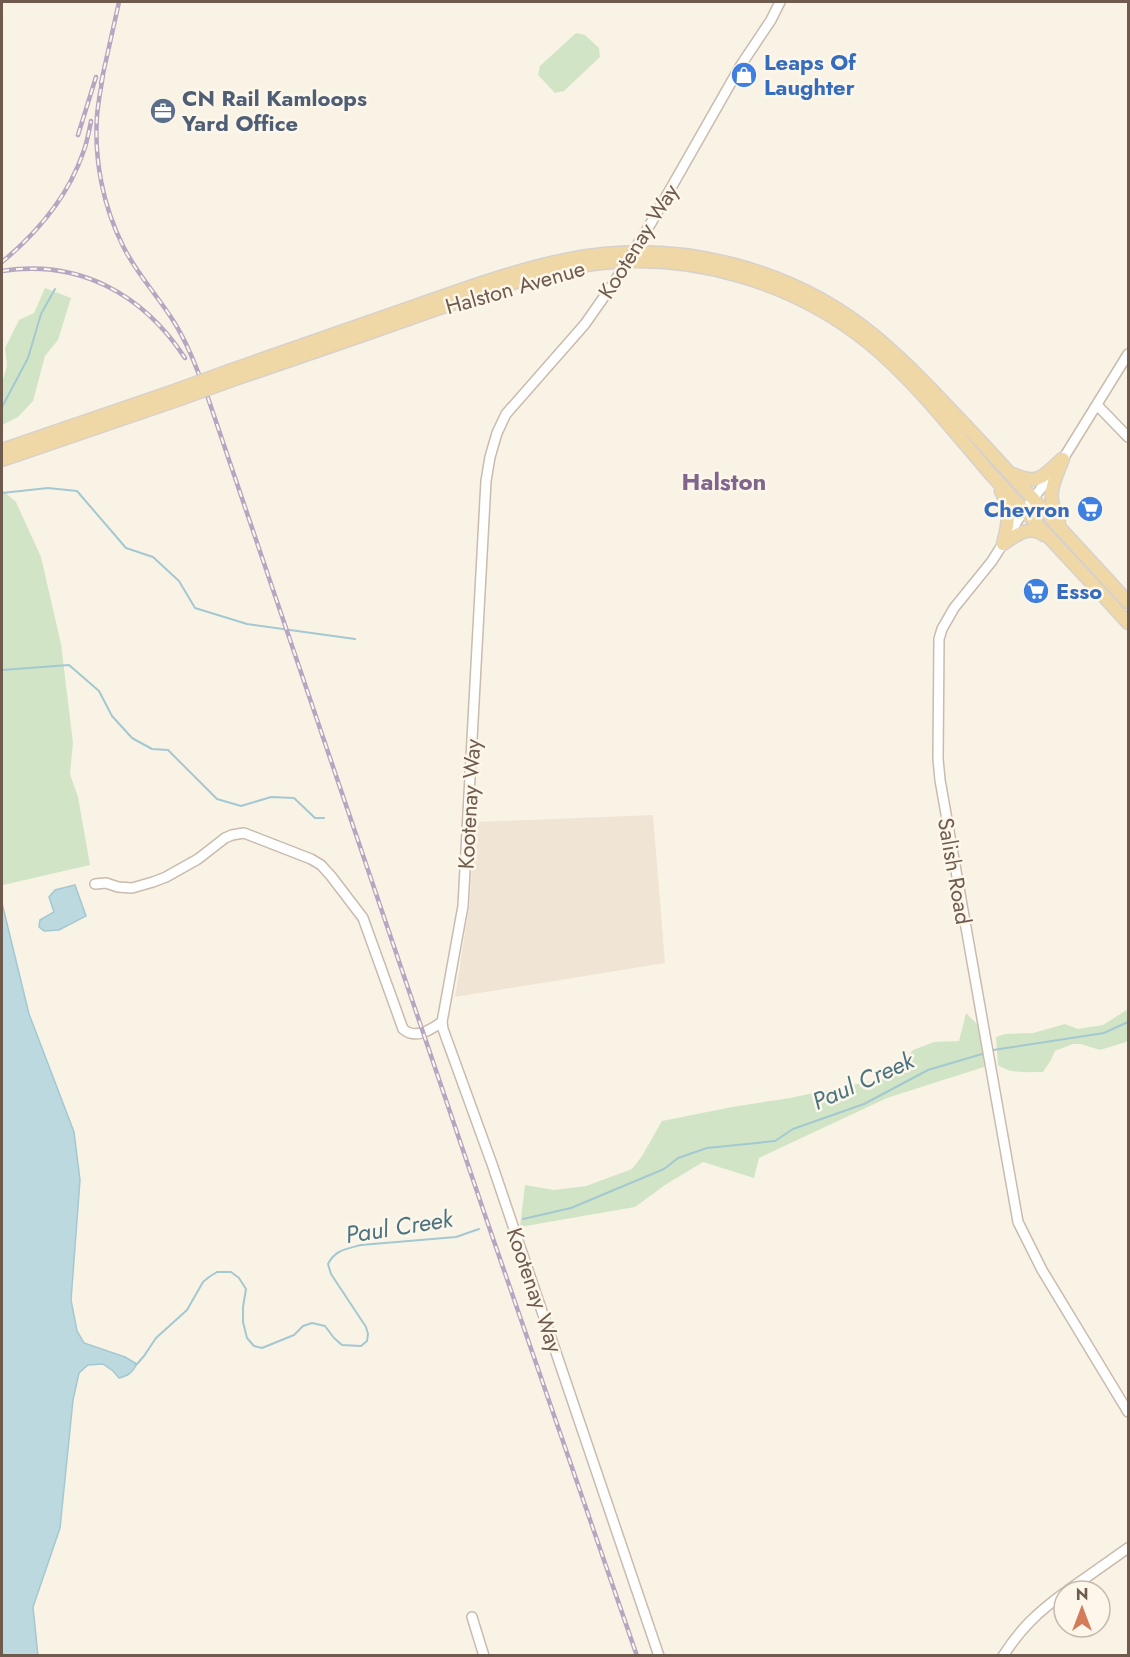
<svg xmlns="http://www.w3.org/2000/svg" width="1130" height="1657" viewBox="0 0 1130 1657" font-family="Jost,sans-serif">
<rect width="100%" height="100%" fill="#f9f3e6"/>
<!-- residential -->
<path fill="#f0e5d5" d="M653,815L665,963L455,997L470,901L474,822Z"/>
<!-- green -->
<path fill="#d1e5c6" d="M576,33L585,35L599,48L600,57L564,91L555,93L538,75L540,66Z
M45,288L71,298L58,340L45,356L33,401L18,417L2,425V383L7,366L5,348L19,320L34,313Z
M2,490L16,502L41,557L61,644L73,743L70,774L78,797L90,865L3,885Z
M1128,1009V1041L1126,1042L1100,1050L1081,1044H1073L1055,1051L1051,1060L1043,1072C1028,1072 1010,1074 998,1065L996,1037L1005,1034L1033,1033L1065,1024L1078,1029L1103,1025Z
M966,1013L981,1028L984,1067L887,1098L759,1158L754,1178L703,1162L665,1185L635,1207L520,1227L525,1185L554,1190L586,1186L632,1169L642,1156L662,1121L732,1107L790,1098L890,1077L913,1050L934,1042L959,1041Z"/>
<!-- water -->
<path fill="#bdd9e0" stroke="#a4c8d1" stroke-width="1.5" d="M75,885L86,916L59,930L44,931L39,927L40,920L54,912L49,897L55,890Z
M2,903L29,1014L74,1132L80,1180L71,1300L77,1331L84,1343L125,1357L137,1364C132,1373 128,1376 119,1378L113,1371L103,1364L88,1365L79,1373L73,1400L60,1528L33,1607L38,1656L2,1655Z"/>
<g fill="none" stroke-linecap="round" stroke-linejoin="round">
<!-- stream -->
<path stroke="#a4c8d1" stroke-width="2" d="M2,407L28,358L41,314L55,289
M2,493L48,488L77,491L126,548L153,557L179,581L195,608L247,624L355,639
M2,670L69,665L99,691L112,716L132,738L152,749L168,750L217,799L241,806L271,797L294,798L315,818H324
M993,1050L1104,1033L1128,1022
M523,1219L571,1208L664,1169L678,1158L707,1148L775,1141L793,1129L864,1104L928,1070L982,1054
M135,1364H137L144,1356L156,1338L187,1310L203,1282L209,1277L217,1272H231L239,1278L246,1289L243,1307V1322L247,1338L254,1346L262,1348L294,1335L303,1326L312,1323L325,1326L334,1338L342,1345L361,1346L367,1341L368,1334L366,1327L331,1274L328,1264C335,1250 346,1249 361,1245L456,1237L479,1229"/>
<!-- minor casing -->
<g stroke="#c9bbad" stroke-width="12">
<path id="minor" d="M651,223L741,65L771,20L780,2
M613,284L585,324L506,414L497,433L490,457L486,481L463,906L442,1022L443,1029L492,1164L659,1656
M1128,354L1063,459L1021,515L992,561L954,608L942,629L939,639L938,759L940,780L1018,1222L1042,1270L1128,1412
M1097,405L1128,437
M95,884L106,883L118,887L132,888L153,882L166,877L198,859L225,838L232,835L244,833L311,859L321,865L331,876L363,918L403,1029C416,1040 430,1030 442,1022
M1067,1591L1128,1548
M472,1617L484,1656
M1003,1656C1021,1628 1037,1613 1064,1593"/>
</g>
<!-- major casing -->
<g stroke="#d7d1cd" stroke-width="15">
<path id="major" d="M229,371C292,349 355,327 418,305C468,288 518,269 570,259C677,238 794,268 877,338C915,370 948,407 982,443C1031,496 1080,549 1128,602
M232,380C300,357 369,333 437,309C490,291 545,269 601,263C696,253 795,283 869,343C914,380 950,427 988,471C1034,522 1082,572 1128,623
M2,450L177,390
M2,460L180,399
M1013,474C1039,486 1043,476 1062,459
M1001,491C1012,509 1008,524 1003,544
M1059,523C1046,494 1052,486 1063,459
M1003,544C1016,535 1030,524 1044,535"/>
</g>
<!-- minor -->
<use href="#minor" stroke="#fff" stroke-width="9"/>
<!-- major -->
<use href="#major" stroke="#f0d8a6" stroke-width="12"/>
<!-- rail casing -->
<g stroke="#b6a6c1" stroke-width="4.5">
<path id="rail" d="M103,75C101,89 98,102 97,116C94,160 103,206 123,246C136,273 158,296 174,322C189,346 198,372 208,398L487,1221L637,1656
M101,83L119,2
M78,135L96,77
M2,262C37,233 68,196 83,153C87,143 89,132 91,121
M2,271C79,259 143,294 185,358"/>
</g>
<!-- rail -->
<use href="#rail" stroke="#fdf7eb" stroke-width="2" stroke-dasharray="7" stroke-linecap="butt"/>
<!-- minor-bridge casing -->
<g stroke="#c9bbad" stroke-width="12" stroke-linecap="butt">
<path id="minor-bridge" d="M613,284L651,223"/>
</g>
<!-- major-bridge casing -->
<g stroke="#d7d1cd" stroke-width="15" stroke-linecap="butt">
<path id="major-bridge" d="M177,390L229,371
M180,399L232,380"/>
</g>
<!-- minor-bridge -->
<use href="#minor-bridge" stroke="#fff" stroke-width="9"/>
<!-- major-bridge -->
<use href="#major-bridge" stroke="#f0d8a6" stroke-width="12"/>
</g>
<!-- icons -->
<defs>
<g id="shop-disc" transform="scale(1.35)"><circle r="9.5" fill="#3f7fe0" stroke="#fdf7eb"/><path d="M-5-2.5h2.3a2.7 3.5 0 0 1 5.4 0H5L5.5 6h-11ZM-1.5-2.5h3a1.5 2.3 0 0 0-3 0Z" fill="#fff"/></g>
<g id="office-disc" transform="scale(1.35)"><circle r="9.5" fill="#5c6f8a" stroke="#fdf7eb"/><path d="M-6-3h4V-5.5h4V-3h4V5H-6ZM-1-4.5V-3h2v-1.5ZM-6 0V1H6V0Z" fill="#fff"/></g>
<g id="supermarket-disc" transform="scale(1.35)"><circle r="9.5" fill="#3f7fe0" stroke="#fdf7eb"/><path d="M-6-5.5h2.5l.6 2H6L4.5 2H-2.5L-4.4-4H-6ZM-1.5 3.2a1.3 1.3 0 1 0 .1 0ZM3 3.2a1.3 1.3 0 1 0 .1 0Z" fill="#fff"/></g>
</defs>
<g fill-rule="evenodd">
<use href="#shop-disc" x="744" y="75"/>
<use href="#office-disc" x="163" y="111"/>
<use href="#supermarket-disc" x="1090" y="509"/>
<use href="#supermarket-disc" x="1036" y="591"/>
</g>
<g text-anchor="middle" stroke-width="5" stroke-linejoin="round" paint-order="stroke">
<!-- shop labels -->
<g font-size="22" font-weight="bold" fill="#366cbe" stroke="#fdf7eb" text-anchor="start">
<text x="764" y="70">Leaps Of<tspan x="764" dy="25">Laughter</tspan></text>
<text x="1070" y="517" text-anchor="end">Chevron</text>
<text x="1056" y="599">Esso</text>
</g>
<!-- service labels -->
<g font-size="22" font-weight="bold" fill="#4e5e75" stroke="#fdf7eb" text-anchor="start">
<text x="182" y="106">CN Rail Kamloops<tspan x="182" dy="25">Yard Office</tspan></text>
</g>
<!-- street labels -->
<g font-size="22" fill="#6f5b4e" stroke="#fdf7eb">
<text transform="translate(638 241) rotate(-58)" y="8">Kootenay Way</text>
<text transform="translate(515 287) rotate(-16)" y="8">Halston Avenue</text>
<text transform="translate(469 804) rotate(-87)" y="8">Kootenay Way</text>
<text transform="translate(955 871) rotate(80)" y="8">Salish Road</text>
<text transform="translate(535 1290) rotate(71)" y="8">Kootenay Way</text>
</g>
<!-- neighbourhood labels -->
<g font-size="24" font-weight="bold" fill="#80668c" stroke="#fdf7eb">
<text x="724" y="490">Halston</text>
</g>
<!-- water labels -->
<g font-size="24" font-style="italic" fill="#4b7480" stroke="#fdf7eb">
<text transform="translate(863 1081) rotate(-24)" y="8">Paul Creek</text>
<text transform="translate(399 1227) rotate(-9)" y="8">Paul Creek</text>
</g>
</g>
<!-- border -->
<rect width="1130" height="1657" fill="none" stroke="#6f5b4e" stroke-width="6"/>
<!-- north arrow -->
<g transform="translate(1082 1609)"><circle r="28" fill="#fdf7eb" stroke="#c4b9ac" stroke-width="1.5"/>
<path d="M0-4.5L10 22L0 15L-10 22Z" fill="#d47b59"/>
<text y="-9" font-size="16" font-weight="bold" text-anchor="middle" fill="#6f5b4e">N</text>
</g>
</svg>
